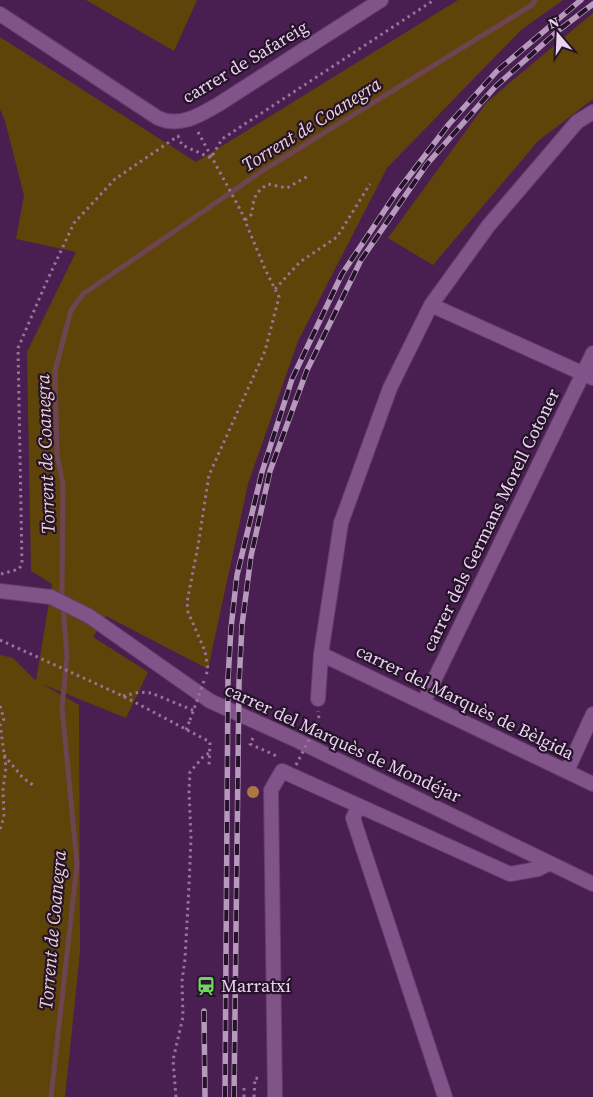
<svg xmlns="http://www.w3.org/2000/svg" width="593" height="1097" viewBox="0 0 593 1097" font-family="'Source Serif 4',serif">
<rect width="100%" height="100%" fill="#491f51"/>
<!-- green -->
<path fill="#5f440a" d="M86,0H197L174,51Z
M458,0H563L521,30L387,168L298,341L248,484L208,669L106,616L93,637L148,672L126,718L42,684L79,705L80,952L65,1097H0V655L13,658L36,681L52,584L31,571L27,352L76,252L16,239L24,195L5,121L0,109V37L196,162Z
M593,13V99L538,141L433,265L388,238L487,102Z"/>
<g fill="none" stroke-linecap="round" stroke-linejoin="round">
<!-- stream -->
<path stroke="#6d4450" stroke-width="5" d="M51,1097L77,864L62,707L67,657L62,592L63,484L57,455L55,371L71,310L83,294L262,171L532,5L535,0"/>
<!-- street casing -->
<g stroke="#633e6a" stroke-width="16">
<path id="street" d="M0,14L158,118C180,128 200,115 219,104L381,0
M431,305L593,378
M0,591L51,597L89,616L210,701L294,739L593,884
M321,654L593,784
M318,699L321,654L341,523L390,388L431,305L489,225L577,122L593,112
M423,703L593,353
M567,771L593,714
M359,806L353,818L445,1097
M275,1097L271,790L282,771L510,874L538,869L550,863"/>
</g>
<!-- path -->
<path stroke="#96749c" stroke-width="3" stroke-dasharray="2.5 4" stroke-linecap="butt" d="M198,132L241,211L265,269L279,297L265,351L209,475L198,546L187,602L188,612L205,651L208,669L205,678
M245,220L252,214C253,199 255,192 268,184L287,188L308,176
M275,289L300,262L337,237L370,184
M1,574L19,569L22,564L18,348L46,283L74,223L115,179L178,136L182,145L211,158L222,139L434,0
M0,640L123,696L210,742L209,767
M123,696L140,692L151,693L195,711
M0,706L4,719L0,724
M186,730L190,720
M314,730L319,719L318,711
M253,738L250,744L279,757
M4,755L23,778L33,785
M0,829L4,817L3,790L6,767L0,724
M176,1097L173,1060L183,1017L182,981L185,959L189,886L191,838L189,791L190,772L203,757L209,753
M244,1097V1085
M254,1097L255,1078L261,1079"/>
<!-- street -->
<use href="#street" stroke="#805389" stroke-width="14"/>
<!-- rail casing -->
<g stroke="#b799bd" stroke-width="5.5">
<path id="rail" d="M204,1011L205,1097
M225,1097L228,679L231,628L237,575L262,472L292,379L342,274L397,192L449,124L497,71L581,0
M234,1097L239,683L242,625L251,556L270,471L307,370L361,260L427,164L495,87L559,30L593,4"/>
</g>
<!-- rail -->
<use href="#rail" stroke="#251329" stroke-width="4" stroke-dasharray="11" stroke-linecap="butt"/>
<!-- path-bridge -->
<path stroke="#96749c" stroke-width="3" stroke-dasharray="2.5 4" stroke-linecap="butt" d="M190,720L205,678
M296,765L314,730"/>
</g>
<!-- trees -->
<circle fill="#ac7645" cx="253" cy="792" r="6"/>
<!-- icons -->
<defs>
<g id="station-bare" transform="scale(1.5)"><path d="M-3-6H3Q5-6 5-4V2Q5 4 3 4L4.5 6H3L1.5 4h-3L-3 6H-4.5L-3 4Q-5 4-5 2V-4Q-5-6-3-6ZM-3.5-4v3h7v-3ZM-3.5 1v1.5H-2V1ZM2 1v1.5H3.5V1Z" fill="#70d35f" stroke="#251329" stroke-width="2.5" paint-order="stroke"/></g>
</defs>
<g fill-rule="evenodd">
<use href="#station-bare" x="206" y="986"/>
</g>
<g text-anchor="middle" stroke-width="4.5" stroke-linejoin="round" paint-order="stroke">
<!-- street labels -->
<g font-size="18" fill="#ebd2f0" stroke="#251329">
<text transform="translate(245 62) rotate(-31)" y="6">carrer de Safareig</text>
<text transform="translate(491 520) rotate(-64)" y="6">carrer dels Germans Morell Cotoner</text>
<text transform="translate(465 702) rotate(26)" y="6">carrer del Marquès de Bèlgida</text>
<text transform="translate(343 743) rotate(25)" y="6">carrer del Marquès de Mondéjar</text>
</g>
<!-- poi labels -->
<g font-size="18" fill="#ebd2f0" stroke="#251329" text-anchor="start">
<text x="221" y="992">Marratxí</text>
</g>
<!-- water labels -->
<g font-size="19" font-style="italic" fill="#efd3d2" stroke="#251329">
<text transform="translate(311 124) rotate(-32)" y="7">Torrent de Coanegra</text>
<text transform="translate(45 454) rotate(-92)" y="7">Torrent de Coanegra</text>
<text transform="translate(52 930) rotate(-85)" y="7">Torrent de Coanegra</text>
</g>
</g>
<!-- north arrow -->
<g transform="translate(558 35) rotate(341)" stroke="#251329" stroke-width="4" paint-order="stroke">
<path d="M0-4L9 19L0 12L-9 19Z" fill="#ebd2f0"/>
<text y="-8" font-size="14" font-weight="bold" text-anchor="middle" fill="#ebd2f0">N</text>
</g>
</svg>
